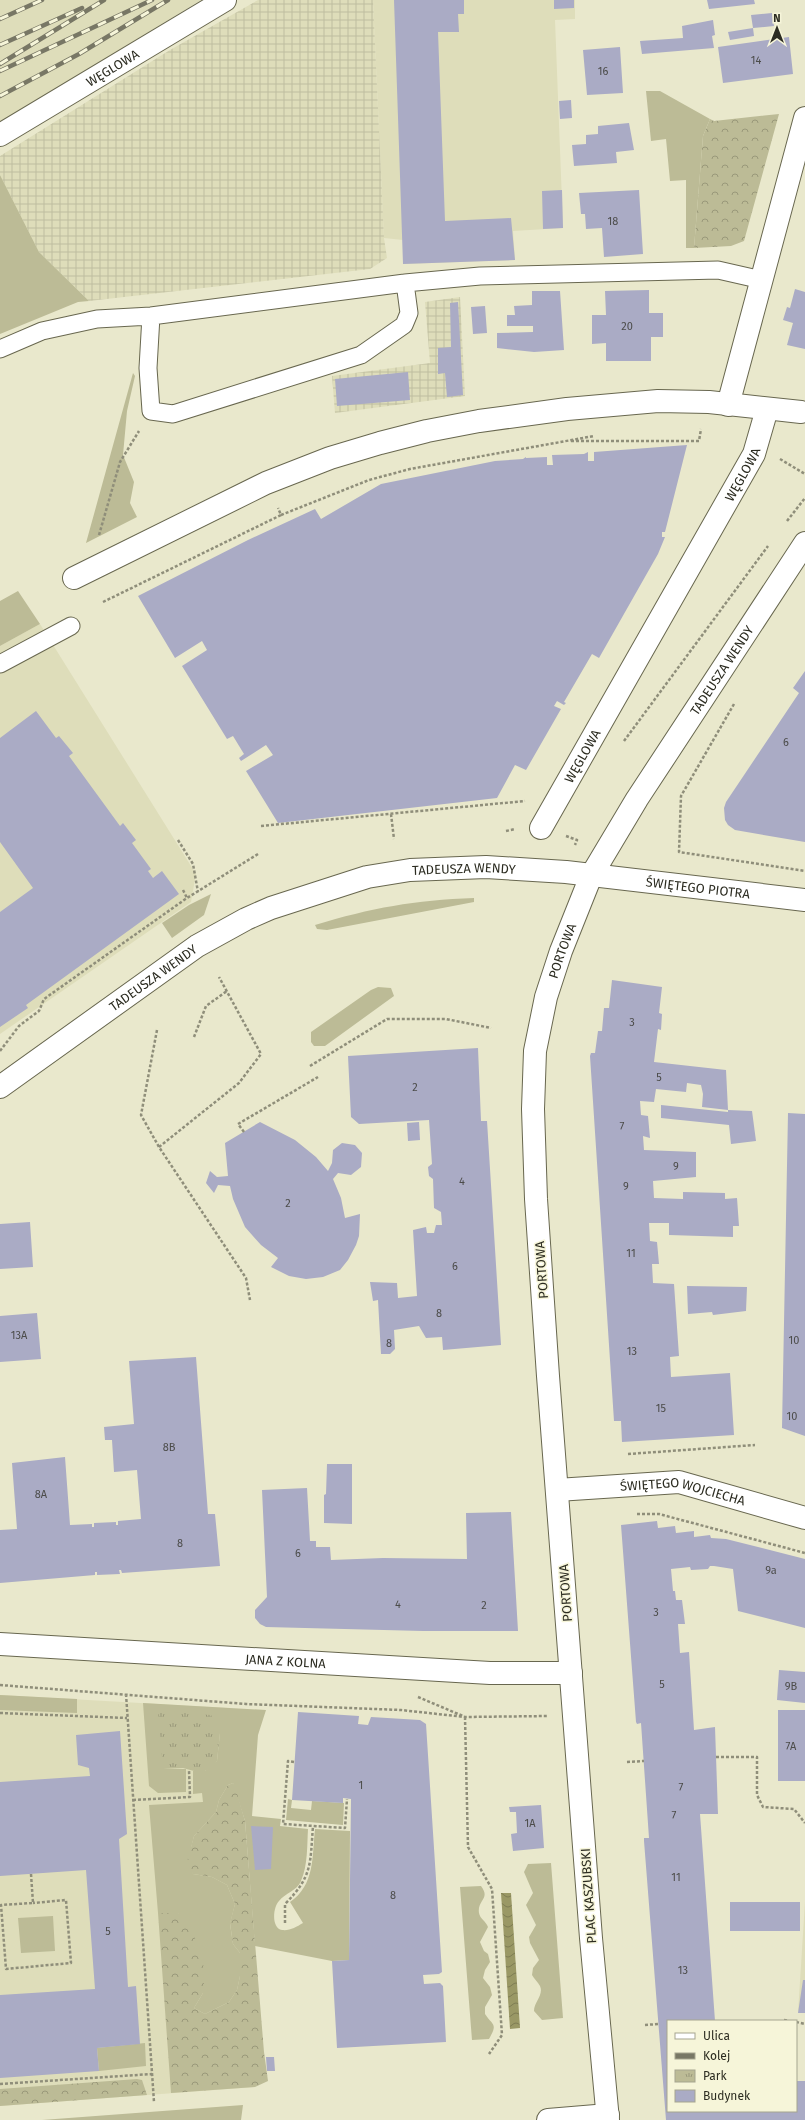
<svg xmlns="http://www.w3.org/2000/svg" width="805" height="2120" viewBox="0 0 805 2120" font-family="'Fira Sans',sans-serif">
<defs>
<pattern id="industrial-grid" width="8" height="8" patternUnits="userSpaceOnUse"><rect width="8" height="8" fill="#deddba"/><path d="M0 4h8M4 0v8" fill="none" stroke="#bfbea0"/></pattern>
<pattern id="forest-crowns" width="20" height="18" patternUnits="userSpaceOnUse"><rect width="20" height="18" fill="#bcbb96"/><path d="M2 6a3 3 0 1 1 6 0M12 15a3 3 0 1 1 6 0" fill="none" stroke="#99987a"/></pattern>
<pattern id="park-tufts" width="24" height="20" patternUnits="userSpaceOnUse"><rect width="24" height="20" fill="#bcbb96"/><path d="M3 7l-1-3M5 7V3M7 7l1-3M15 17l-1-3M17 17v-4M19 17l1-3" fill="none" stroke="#99987a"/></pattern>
<pattern id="water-waves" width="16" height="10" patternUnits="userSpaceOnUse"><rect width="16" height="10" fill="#9a9865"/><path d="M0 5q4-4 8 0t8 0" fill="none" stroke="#7e7c53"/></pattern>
</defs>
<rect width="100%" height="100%" fill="#e9e8cc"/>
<!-- built -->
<path fill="#deddba" d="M0,0H201L0,123Z
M373,0H575V19L555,20L563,228L513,231L515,260L403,264V240L384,238Z
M40,624L196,874L191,902L0,1034V646Z
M0,1695L228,1708L255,2087L0,2106Z
M805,1902V2013H798Z"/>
<!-- industrial -->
<path fill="url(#industrial-grid)" d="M373,0L384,238L387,258L370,269L89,301L39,252L0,175V156L170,50L258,0Z
M460,297L465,396L335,413L332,376L430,363L425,302Z"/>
<!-- green -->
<path fill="#bcbb96" d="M646,91H660L710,119L703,136L694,248H686V180L670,181L666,139L651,141Z
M0,175L39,252L89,301L78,302L0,334Z
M133,373L135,376L127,411L123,455L134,482L130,503L137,517L86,543Z
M18,591L40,624L0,646V601Z
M211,894L204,915L172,938L162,923L189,905Z
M474,898V902L327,930L317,929L315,925C371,908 415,900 474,898Z
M378,987L391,988L394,996L325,1046H314L311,1042V1032L371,990Z
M0,1695L77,1699V1713L0,1710Z
M143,1703L266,1710L258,1735L252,1816L281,1819L280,1826L308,1829C307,1845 308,1865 301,1881C297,1891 285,1893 279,1901C273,1907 271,1928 282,1930C290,1931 296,1927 303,1923L290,1902C315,1885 312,1857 315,1829L350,1831L349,1960L332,1961L255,1946L245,1821L233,1783L228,1785L219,1800L216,1812L194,1836L191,1848L193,1874L212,1877L227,1885L235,1904L230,1924L233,1944L240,1953V1976L237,1990L229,2002L205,2014L194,2008L203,1993L178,1913H158L149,1805L203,1802L202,1793L193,1794V1771H205L217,1761L220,1733L163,1769H186V1792L158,1793L149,1786Z
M288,1799L292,1800L291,1808L311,1810L312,1801L344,1803L343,1825L286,1820Z
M551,1863L563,2018L542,2020L534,2011C534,2002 544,1995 540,1986C538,1982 534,1979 532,1975L533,1968L539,1960L530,1943L529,1937L536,1925L526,1905L533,1893L524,1872L528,1864Z
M481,1886C491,1899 477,1900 479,1913C480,1919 486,1921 488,1927L480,1942L484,1951L488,1954L490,1962L485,1970L483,1978L490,1987L492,1995L485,2007V2014C493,2026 498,2023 489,2039L472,2040L460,1887Z
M53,1916L55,1951L21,1953L18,1918Z
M145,2043L146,2066L99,2071L97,2048Z
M243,2105L241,2120H42Z"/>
<!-- forest -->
<path fill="url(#forest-crowns)" d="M779,114L744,241L731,246L694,248L703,136L710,119L714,121Z
M233,1783L235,1786L245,1821L264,2052L268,2081L255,2087L171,2093L158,1913H178L191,1925L205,1971L203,1993L194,2008L205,2014L229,2002L237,1990L240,1976V1953L233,1944L230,1923L235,1904L227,1885L212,1877L193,1874L187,1862L194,1836L216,1812L219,1800L228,1785Z
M137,2079L142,2080L147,2095L0,2106V2089Z"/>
<!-- park -->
<path fill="url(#park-tufts)" d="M158,1711L211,1715L220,1733L217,1761L213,1767L205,1771H194L183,1768L163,1769Z"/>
<!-- water -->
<path fill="url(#water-waves)" d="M501,1893H511L520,2028L510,2029Z"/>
<!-- building -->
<path fill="#aaabc5" d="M394,0H464V14H458L459,32H438L445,221L511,218L515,260L403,264Z
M554,0H574V8L554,9Z
M707,0H754L755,4L709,9Z
M772,13L774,26L753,28L751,15Z
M713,20L715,35L712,36L714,48L642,54L640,41L683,38L682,26Z
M753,28L754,36L730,40L728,32Z
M789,37L793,74L723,83L718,47Z
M620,47L623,93L587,95L583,50Z
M571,100L572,118L560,119L559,101Z
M629,123L634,150L616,152L617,163L574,166L572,145L586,144V135L598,134V126Z
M562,190L563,228L543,229L542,191Z
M639,190L643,254L604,257L602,228L586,229L585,214H581L579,193Z
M795,289L805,292V349L787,345L793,323L783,320L787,307L790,308Z
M649,290V313H663V337H651V361H606V343L592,344V315H606L605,291Z
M532,291H560L564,350L534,352L497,348V333L533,332V326H507V315H515L514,306L532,305Z
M458,302L463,395L447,397L445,373L438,374V348L451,347L450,303Z
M485,306L487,333L473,334L471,307Z
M408,372L410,400L337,406L335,379Z
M687,445L665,532H662V537H665L658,554L599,658L592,654L564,702L566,703L564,705L557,701L554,706L561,709L526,770L515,765L497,798L278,823L246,771L273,755L266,745L241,761L239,758L244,754L233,736L227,739L182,666L207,650L202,641L175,658L138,596L248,540L315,509L321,519L381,484L495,461L523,459L526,457V458L547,457V465H553L552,455L584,454L588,452V461H594V452Z
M805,671V842L735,830L728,825L725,820L724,808L726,802L799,693L793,688Z
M36,711L56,738L59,736L73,753L69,756L120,826L123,823L136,840L132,843L151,869L148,871L153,878L162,871L179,894L26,1005L28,1008L0,1027V912L33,888L0,842V738Z
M612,980L662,987L659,1013L662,1014L661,1030L658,1029L654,1062L726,1070L728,1110L702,1107L703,1094L701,1085L687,1083L686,1092L656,1089L654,1102L640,1101L641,1115L648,1116L650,1138L643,1136L644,1150L696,1152V1177L653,1181L654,1198L683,1199V1192L725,1193V1199L737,1198L739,1226H733V1237L669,1235V1223H649L650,1241L657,1242L659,1264H652L653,1283L674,1284L679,1356L670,1357L671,1377L730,1373L734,1435L622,1442L621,1421H614L590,1056L591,1053H595L598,1031H602L604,1008H609Z
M478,1048L481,1121H487L501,1345L443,1350L442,1337L426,1338L419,1326L394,1330L395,1349L390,1354H381L378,1300L373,1301L370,1282L397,1283L398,1298L417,1296L413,1230L426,1227L427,1233H434L436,1225H442L441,1212L434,1208L433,1179L429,1176L428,1167L432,1164L429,1120L359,1124L351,1117L348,1056Z
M661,1105L728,1112V1110L752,1111L756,1141L731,1144L729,1125L661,1118Z
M788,1113L805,1114V1436L782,1428Z
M260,1122L295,1140L316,1157L328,1171L332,1163L333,1150L342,1143L355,1145L362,1153L361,1167L351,1175L338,1173L333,1179L341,1198L345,1218L360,1214L359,1236L356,1245L348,1260L340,1270L323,1277L306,1279L289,1276L271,1267L278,1258L261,1245L245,1227L233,1199L230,1186L218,1185L214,1193L206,1183L210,1171L217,1177L228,1176L225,1143Z
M419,1122L420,1140L408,1141L407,1123Z
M30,1222L33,1267L0,1269V1224Z
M687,1286L747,1287L746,1311L713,1315L712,1312L688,1314Z
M37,1313L41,1359L0,1362V1316Z
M196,1357L208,1514H215L220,1566L122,1573L121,1570H119L120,1574L97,1575V1572H95V1575L0,1583V1530L17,1529L12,1463L65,1457L70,1525L92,1524V1527H94V1523L116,1522V1525H118V1521L141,1519L137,1470L114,1472L112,1440H105L104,1427L134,1424L129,1361Z
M327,1464H352V1524L324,1523V1495L326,1494Z
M307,1488L310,1541H316V1547H330L331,1560L383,1558L467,1559L466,1513L511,1512L518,1631H423L266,1627L260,1624L255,1618V1610L267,1597L262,1490Z
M657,1521L658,1528L675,1526L676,1533L694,1531V1537L710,1535L711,1538L726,1539L805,1559V1628L738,1611L733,1569L714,1566H710L708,1569L691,1570L690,1567L671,1569L673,1591H675L676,1600H682L685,1624H678L680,1653L689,1652L694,1730L715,1727L718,1814H700L715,2021H668V2111H796V2081H805V2120H666L644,1841V1838H649L641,1723L637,1724L636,1722L621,1525Z
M779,1670L805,1672V1703L777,1700Z
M778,1710H805V1781H778Z
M298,1712L359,1716L358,1724L368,1725L371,1717L420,1720L426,1724L442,1972L439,1974L423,1975L424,1984L440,1983L443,1986L446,2042L337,2048L332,1961L349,1960L351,1799L343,1798V1803L292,1800Z
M120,1731L127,1834L119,1839L128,1987L136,1986L140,2044L97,2048L99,2071L0,2078V1995L95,1989L86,1870L0,1876V1782L90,1776L89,1768L78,1765L76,1735Z
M541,1805L544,1848L513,1851L511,1834L517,1833L516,1812H510L509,1807Z
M251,1826L273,1827L271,1869L255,1870Z
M730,1902H800V1931H730Z
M803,1980H805V2013H798Z
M266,2057H274L275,2071H267Z"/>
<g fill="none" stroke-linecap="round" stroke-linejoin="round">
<!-- lane casing -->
<g stroke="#68674f" stroke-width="19">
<path id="lane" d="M151,316L148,368L151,411L173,414L361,355L404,325L409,313L405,283
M0,349L42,331L97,319L151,316L405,283L480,276L718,270L762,280
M0,664L71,626"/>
</g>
<!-- street casing -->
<g stroke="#68674f" stroke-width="24">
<g id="street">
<path id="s1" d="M0,135L225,0"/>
<path d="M728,405L805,118"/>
<path d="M74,578L266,483L330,458L380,443L427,431L479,421L567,409L658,401L709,402L801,412"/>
<path id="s2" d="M541,828L754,454L767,409"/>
<path id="s3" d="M0,1087L197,946L246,919L271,908L367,877L410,870L486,867L566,872L805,900"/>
<path id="s4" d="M557,1490L679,1482L805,1518"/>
</g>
</g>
<!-- secondary casing -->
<g stroke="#68674f" stroke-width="24">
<g id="secondary">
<path id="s5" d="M0,1644L490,1673H571"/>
<path d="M548,2120L608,2115"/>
<path id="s6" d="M608,2120L591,1938L548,1376L536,1199L533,1109L535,1051L546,997L561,951L591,876L637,799L805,543"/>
</g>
</g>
<!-- path -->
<path stroke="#8f8e7a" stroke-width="2.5" stroke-dasharray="3 2" stroke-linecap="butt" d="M571,441H699L701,429
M780,459L805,474
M281,515L369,480L410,469L594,436
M787,521L805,498
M99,535L120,462L139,431
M103,602L281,515L278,508
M734,704L681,796L679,852L805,871
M624,741L768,546
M391,814L394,839
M261,826L525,801
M506,831L515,829
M566,836L577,840L575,845
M178,840L193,864L198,892
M183,890L187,898
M157,1030L141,1115L159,1147L246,1278L250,1300
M194,1037L206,1006L227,991
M0,1051L19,1026L39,1011L44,999L187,898L258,854
M310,1066L387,1019H446L491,1028
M244,1132L238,1124L318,1077
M159,1147L239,1083L261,1054L219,977
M628,1454L755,1445
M637,1514H659L805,1553
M0,1685L246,1704L401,1710L465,1717L548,1716
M126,1694L154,2102
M418,1697L463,1716
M0,1713L127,1718
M465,1717L468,1847L492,1889L502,2035L489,2054
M716,1757H757V1795L763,1807L794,1809L805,1823
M294,1762L288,1761L283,1824L345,1828L347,1799
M627,1762L644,1761
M133,1800L190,1797L189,1770
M31,1874L33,1903L1,1905L6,1969L71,1963L66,1900L33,1903
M285,1923V1904C313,1876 310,1863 313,1826
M784,2020L789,2021
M796,2022L805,2024
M645,2025L658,2024
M0,2084L152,2074"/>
<!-- lane -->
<use href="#lane" stroke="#fff" stroke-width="17"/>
<!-- street -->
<use href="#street" stroke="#fff" stroke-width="22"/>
<!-- secondary -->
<use href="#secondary" stroke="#fff" stroke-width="22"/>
<!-- rail casing -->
<g stroke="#787765" stroke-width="4.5">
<path id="rail" d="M0,19L42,0
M0,45L82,8
M0,64L104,0
M0,71L152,0
M0,96L79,54L168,0"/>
</g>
<!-- rail -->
<use href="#rail" stroke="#f6f5d9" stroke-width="3" stroke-dasharray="9" stroke-linecap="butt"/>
</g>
<g text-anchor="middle" stroke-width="3" stroke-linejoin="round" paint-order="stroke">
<!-- number labels -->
<g font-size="11" fill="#4c4c4a">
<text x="756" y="64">14</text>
<text x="603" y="75">16</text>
<text x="613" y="225">18</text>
<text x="627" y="330">20</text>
<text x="786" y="746">6</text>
<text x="632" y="1026">3</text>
<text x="659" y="1081">5</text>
<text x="415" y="1091">2</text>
<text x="622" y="1130">7</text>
<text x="676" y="1170">9</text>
<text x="462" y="1185">4</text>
<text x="626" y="1190">9</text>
<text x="288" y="1207">2</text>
<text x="631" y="1257">11</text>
<text x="455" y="1270">6</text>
<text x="439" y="1317">8</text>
<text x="19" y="1339">13A</text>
<text x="794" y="1344">10</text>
<text x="389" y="1347">8</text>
<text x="632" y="1355">13</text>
<text x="661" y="1412">15</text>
<text x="792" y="1420">10</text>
<text x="169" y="1451">8B</text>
<text x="41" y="1498">8A</text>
<text x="180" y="1547">8</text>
<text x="298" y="1557">6</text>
<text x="771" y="1574">9a</text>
<text x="398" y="1608">4</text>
<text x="484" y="1609">2</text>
<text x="656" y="1616">3</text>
<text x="662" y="1688">5</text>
<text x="791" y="1690">9B</text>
<text x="791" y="1750">7A</text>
<text x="361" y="1789">1</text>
<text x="681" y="1791">7</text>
<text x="674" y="1819">7</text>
<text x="530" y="1827">1A</text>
<text x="676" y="1881">11</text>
<text x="393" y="1899">8</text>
<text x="108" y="1935">5</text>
<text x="683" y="1974">13</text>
</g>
<!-- street labels -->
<g font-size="13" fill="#2c2c21" stroke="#f6f5d9">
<text dy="5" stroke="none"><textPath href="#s1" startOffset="131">WĘGLOWA</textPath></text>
<text dy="5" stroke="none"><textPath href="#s2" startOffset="407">WĘGLOWA</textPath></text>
<text dy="5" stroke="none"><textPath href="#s6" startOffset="1500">TADEUSZA WENDY</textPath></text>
<text dy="5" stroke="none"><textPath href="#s2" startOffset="83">WĘGLOWA</textPath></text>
<text dy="5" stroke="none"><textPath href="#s3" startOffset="524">TADEUSZA WENDY</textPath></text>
<text dy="5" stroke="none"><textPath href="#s3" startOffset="759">ŚWIĘTEGO PIOTRA</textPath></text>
<text dy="5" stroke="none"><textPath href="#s6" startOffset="1176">PORTOWA</textPath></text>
<text dy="5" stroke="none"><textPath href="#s3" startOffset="188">TADEUSZA WENDY</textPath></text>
<text transform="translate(541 1270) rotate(-94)" y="5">PORTOWA</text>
<text dy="5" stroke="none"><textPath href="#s4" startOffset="127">ŚWIĘTEGO WOJCIECHA</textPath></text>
<text transform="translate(565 1593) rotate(-94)" y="5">PORTOWA</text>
<text dy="5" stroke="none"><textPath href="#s5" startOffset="286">JANA Z KOLNA</textPath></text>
<text transform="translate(588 1896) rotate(-94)" y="5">PLAC KASZUBSKI</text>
</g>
</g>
<!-- legend -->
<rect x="667" y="2020" width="130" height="92" fill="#f6f5d9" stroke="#a5a58f"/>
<rect x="675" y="2033" width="20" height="6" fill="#ffffff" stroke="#a5a58f"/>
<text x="703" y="2040" font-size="12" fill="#2c2c21">Ulica</text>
<rect x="675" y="2053" width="20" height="6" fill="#787765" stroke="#a5a58f"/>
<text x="703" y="2060" font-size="12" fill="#2c2c21">Kolej</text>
<rect x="675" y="2070" width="20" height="12" fill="url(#park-tufts)" stroke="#a5a58f"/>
<text x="703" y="2080" font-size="12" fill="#2c2c21">Park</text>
<rect x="675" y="2090" width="20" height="12" fill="#aaabc5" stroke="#a5a58f"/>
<text x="703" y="2100" font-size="12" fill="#2c2c21">Budynek</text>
<!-- north arrow -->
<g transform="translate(777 28)" stroke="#f6f5d9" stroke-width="3" paint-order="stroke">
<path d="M0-3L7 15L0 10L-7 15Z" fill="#2c2c21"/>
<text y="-6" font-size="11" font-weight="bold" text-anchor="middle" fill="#2c2c21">N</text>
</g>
</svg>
